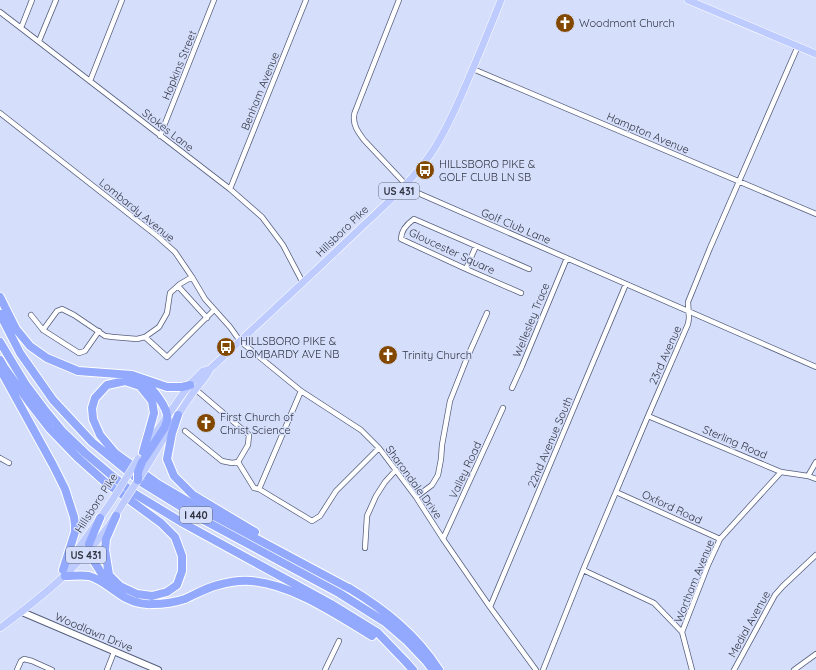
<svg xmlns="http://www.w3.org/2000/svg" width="816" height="670" viewBox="0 0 816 670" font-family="Quicksand,sans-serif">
<rect width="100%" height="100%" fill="#d5defa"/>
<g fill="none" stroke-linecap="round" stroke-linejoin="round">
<!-- minor casing -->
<g stroke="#565f7d" stroke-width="6">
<path id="minor" d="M399,0L358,104C357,108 354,112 354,116C353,126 359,133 364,140L411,190L816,367
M0,12L21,28L230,189L262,217L283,245L303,283
M21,28L32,0
M39,41L56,0
M473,69L816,214
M90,81L122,0
M0,113L157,236L175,252L192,277L205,299L230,327L240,341L301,391L361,430L379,448L416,497L443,539L490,607L536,670
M160,136L214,0
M230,189L306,0
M466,269L476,246
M178,286L207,318
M521,293L466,269L401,239C401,230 407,224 414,219L529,269
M31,315L43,330L79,353L85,351L99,331
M43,330L57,311L62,309L74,315L105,336L113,337L137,339L145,337L159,327L167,313L170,293L180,284L192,277
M145,337L167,357L214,310
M512,388L522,366L567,258
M648,416L781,472L808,476L816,479
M185,431L222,461L232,463L238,462L248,445L249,435L194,388
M0,458L9,463
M238,462L254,488L259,489L312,521L320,516L336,491L379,448
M808,476L816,462
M259,489L301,391
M616,492L720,539
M416,497L432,485L438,475L441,459L442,445L450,401L467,358L487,313
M443,539L503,408
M365,548L367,516L376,496L385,482L396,470
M583,570L624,589L654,603L682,632
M490,607L626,284
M17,670L21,661L24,659L32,661L52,670
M107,670L114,652
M325,670L339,641
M543,670L583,570L648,416L688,324L689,318L688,302L710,248L798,46
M692,670L682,632L708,565L720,539L781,472
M734,670L775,595L783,586L816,555
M794,670L816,654"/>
</g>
<!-- secondary casing -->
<g stroke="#565f7d" stroke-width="8">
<path id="secondary" d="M22,612L158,670"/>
</g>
<!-- primary casing -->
<g stroke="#fff" stroke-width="8">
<path id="primary" d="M688,0L816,54
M145,448L184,392L192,382L203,371L210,369
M147,466C161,443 175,419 190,397C196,387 206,379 210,369C257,325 305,281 351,237C380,209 412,183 434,149C446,130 455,110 464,89C477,60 489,30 501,0
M65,567L100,518L113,499
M0,628C46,594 93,556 122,505"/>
</g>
<!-- motorway casing -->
<g stroke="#fff" stroke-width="10">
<path id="motorway" d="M0,297L16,329L30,346L47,358L78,371L132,375L167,387H182L190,385
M0,314L20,353L53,400L92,442L141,482L196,516L339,593L385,622L407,641L426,661L433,670
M0,342L26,385L44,409L63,432L85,453L111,475L135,494L183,523L331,604L378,633L405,661L413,670
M0,360L4,367L29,402L50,429L77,457L105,482L161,523L175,537L182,556V571L177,585L167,592L152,596L137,594L120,586L109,575L105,550L106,539L116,516
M0,369L53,465L65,489L74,517L75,525V532L63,570
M178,415L172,433L167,459L174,476L193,495L255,532
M143,452L151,424L154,413L152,401L140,386L125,381L107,385L95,398L92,408L93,419L100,435L115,453L158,484L199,508L354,591
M142,462L165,427C165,426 167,422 167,421C170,409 152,388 143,381
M100,518L89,544L88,552L109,585
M65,576C72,576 82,575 89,576C100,579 109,587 118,593C127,600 140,605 152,604C161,604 176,602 185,599C196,594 206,588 218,585C229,582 240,580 251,581C292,584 337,615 372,636
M349,588C385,610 416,634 439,670"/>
</g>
<!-- minor -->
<use href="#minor" stroke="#fff" stroke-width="4.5"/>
<!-- secondary -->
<use href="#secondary" stroke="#fff" stroke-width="6"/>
<!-- primary -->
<use href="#primary" stroke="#becbfe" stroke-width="7"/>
<!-- motorway -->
<use href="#motorway" stroke="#92a9fd" stroke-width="8"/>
<!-- primary-bridge casing -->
<g stroke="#fff" stroke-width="8" stroke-linecap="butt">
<path id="primary-bridge" d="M113,499L138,459
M122,505L147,466"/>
</g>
<!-- motorway-bridge casing -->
<g stroke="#fff" stroke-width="10" stroke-linecap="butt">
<path id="motorway-bridge" d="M138,480V472L142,462"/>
</g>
<!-- primary-bridge -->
<use href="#primary-bridge" stroke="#becbfe" stroke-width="7"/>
<!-- motorway-bridge -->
<use href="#motorway-bridge" stroke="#92a9fd" stroke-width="8"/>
</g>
<!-- icons -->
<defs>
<g id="church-disc" transform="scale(1)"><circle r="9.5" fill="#834800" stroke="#d5defa"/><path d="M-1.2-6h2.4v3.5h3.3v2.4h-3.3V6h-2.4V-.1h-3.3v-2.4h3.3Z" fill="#fff"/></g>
<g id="bus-disc" transform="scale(1)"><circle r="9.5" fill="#834800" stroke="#d5defa"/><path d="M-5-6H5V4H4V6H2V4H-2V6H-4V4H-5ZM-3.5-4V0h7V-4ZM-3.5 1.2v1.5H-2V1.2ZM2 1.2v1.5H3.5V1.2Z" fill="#fff"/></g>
</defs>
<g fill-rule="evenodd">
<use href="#church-disc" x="565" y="23"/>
<use href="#bus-disc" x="425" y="170"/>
<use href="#bus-disc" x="226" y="347"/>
<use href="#church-disc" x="388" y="355"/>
<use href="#church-disc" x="206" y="423"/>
</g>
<g text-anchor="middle" stroke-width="3" stroke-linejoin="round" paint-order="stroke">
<!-- shield labels -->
<g fill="#d5defa" stroke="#62687a" stroke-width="1">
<rect x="379" y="183" width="40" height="16" rx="3"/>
<rect x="180" y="507" width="32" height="16" rx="3"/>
<rect x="66" y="547" width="40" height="16" rx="3"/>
</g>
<g font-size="10" font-weight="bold" fill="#313543">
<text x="399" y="195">US 431</text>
<text x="196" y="519">I 440</text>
<text x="86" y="559">US 431</text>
</g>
<!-- poi labels -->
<g font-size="11" fill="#313543" stroke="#d5defa" text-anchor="start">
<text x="579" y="27">Woodmont Church</text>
<text x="439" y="168">HILLSBORO PIKE &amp;<tspan x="439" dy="13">GOLF CLUB LN SB</tspan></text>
<text x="240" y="345">HILLSBORO PIKE &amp;<tspan x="240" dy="13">LOMBARDY AVE NB</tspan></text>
<text x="402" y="359">Trinity Church</text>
<text x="220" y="421">First Church of<tspan x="220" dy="13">Christ Science</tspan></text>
</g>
<!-- street labels -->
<g font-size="11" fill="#313543" stroke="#d5defa">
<text transform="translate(179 65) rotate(-68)" y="4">Hopkins Street</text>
<text transform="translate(260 91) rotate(-68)" y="4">Benham Avenue</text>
<text transform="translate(168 130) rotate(38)" y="4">Stokes Lane</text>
<text transform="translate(648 133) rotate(23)" y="4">Hampton Avenue</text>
<text transform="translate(137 210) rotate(39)" y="4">Lombardy Avenue</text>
<text transform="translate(516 226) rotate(23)" y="4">Golf Club Lane</text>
<text transform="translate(342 231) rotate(-44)" y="4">Hillsboro Pike</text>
<text transform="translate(452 251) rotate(25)" y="4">Gloucester Square</text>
<text transform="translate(531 320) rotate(-68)" y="4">Wellesley Trace</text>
<text transform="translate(665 355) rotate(-66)" y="4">23rd Avenue</text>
<text transform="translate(550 442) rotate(-67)" y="4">22nd Avenue South</text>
<text transform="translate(735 442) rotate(23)" y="4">Sterling Road</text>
<text transform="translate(465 470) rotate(-65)" y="4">Valley Road</text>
<text transform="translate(414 482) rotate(54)" y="4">Sharondale Drive</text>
<text transform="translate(96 503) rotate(-57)" y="4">Hillsboro Pike</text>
<text transform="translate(672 507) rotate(25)" y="4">Oxford Road</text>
<text transform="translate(694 581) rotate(-68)" y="4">Wortham Avenue</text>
<text transform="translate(749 624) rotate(-61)" y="4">Medial Avenue</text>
<text transform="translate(94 632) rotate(23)" y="4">Woodlawn Drive</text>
</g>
</g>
</svg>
